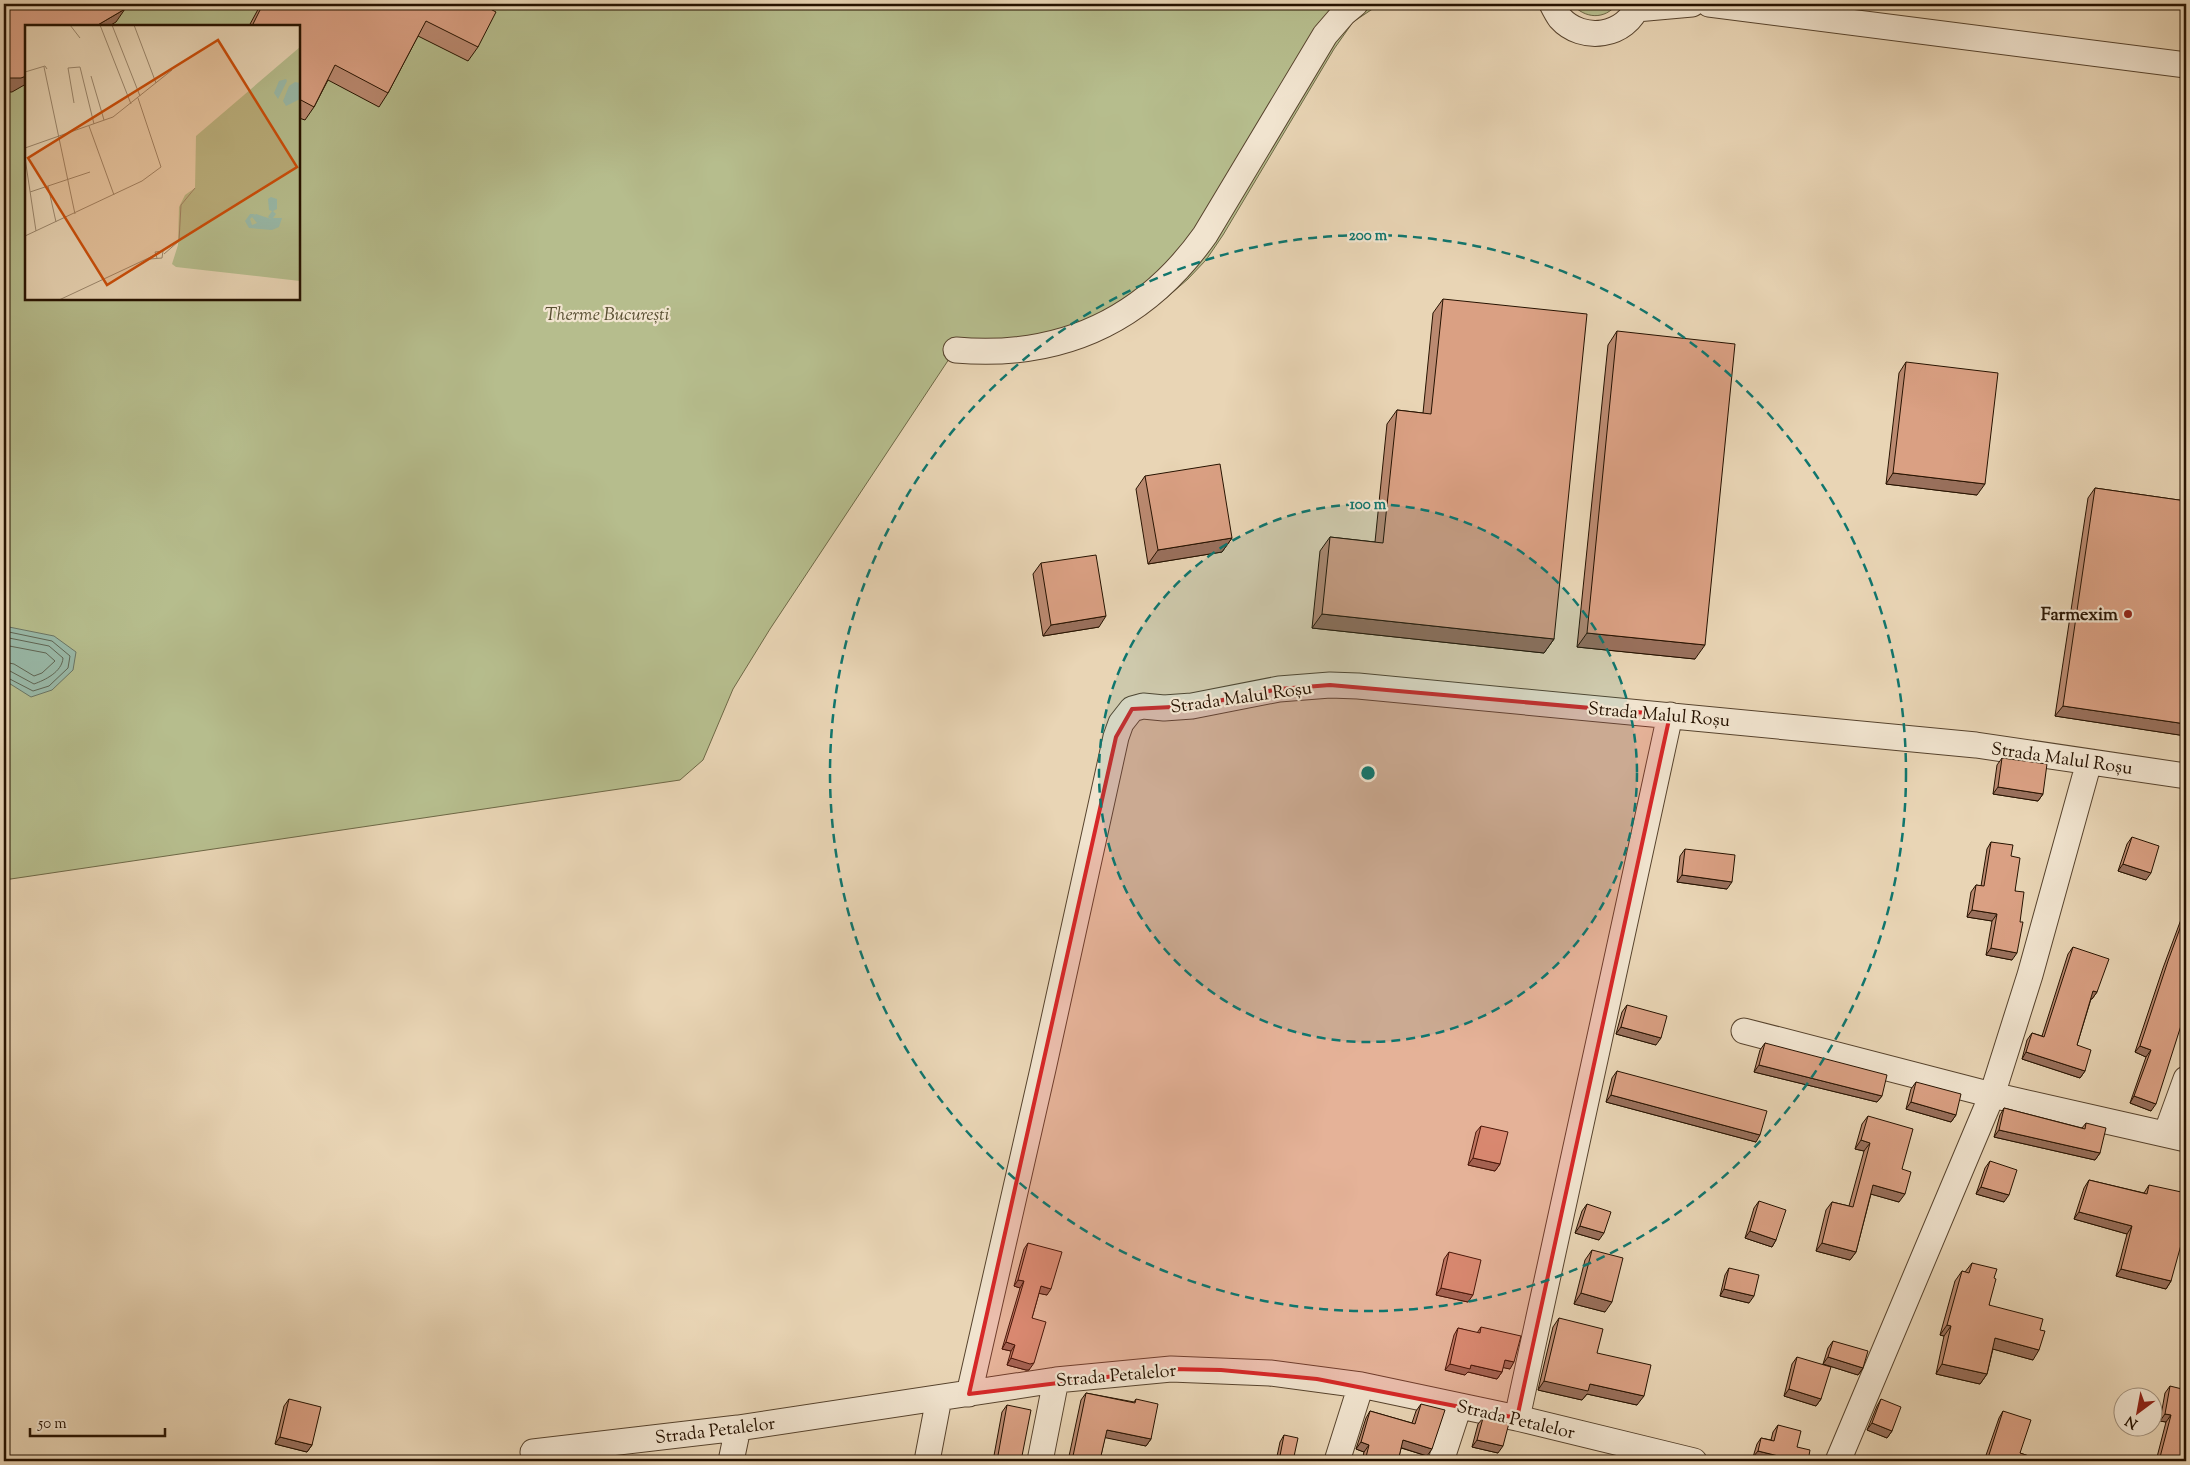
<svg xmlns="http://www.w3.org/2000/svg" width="2190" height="1465" viewBox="0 0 2190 1465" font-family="'Sorts Mill Goudy',serif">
<rect width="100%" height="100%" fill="#e9d5b5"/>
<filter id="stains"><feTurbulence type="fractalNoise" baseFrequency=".004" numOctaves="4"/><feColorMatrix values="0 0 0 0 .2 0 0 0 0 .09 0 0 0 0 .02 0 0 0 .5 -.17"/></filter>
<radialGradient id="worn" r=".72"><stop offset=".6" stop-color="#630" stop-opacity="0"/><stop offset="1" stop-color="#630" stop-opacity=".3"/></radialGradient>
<!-- green -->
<path fill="#b6bd8d" stroke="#6e6846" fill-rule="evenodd" d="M4,4H1380L1353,22L1334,49L1223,235L1206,260L1188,279L1165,299L1136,318L955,350L770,629L733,689L703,760L680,780L4,880ZM26,26H299V299H26Z
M1572,4H1617C1605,20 1585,19 1572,4Z"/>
<!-- water -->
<path fill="#99b9a8" stroke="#6b7665" d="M4,626L54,636L76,652L73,670L52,690L31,697L4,680Z"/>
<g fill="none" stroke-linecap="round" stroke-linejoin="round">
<!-- shore -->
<path stroke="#606654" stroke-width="1" d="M4,631L52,641L70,656L68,668L49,686L33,691L4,676
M4,637L49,646L63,658C62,672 45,680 34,684L10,671L4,670
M4,645L46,653L55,661L42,673L34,676L14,664L4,662"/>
<!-- minor casing -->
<g stroke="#57432d" stroke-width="27">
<path id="minor" d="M1552,4C1554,8 1557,14 1560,18C1582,43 1627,37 1638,4
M1709,4L2186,65
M1636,9L1692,4
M956,350C1061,359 1144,321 1205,235L1325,35L1344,13L1355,4
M1744,1031L1992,1095L2186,1139
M2166,1134L2186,1079
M969,1394L1043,1069L1116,737L1121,723L1132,709L1143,706L1164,708L1192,706L1279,689L1330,685L1358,686L1976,745L2186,776
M1517,1418L1670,715
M533,1452L738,1428L1056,1380L1171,1369L1270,1373L1361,1385L1517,1418L1694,1461
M731,1461L738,1428
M927,1461L939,1398
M1040,1461L1056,1380
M1337,1461L1361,1385
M1441,1461L1459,1406
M1838,1461L1992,1095L2030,975L2089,762"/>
</g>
<!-- minor -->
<use href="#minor" stroke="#f1e4cf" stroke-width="25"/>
</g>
<!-- wall -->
<path fill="#bb8a71" stroke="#261200" d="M261,4H481L478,47L468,61L418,36L388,93L379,107L328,80L314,107L305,120L299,118V26H249Z
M1443,299L1554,639L1544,653L1312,628L1320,551L1330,537L1375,542L1387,424L1397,410L1423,413L1433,313Z
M1617,331L1695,659L1577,647L1608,345Z
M1906,362L1977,495L1886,484L1899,373Z
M1145,476L1232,538L1222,552L1148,564L1136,489Z
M2095,488L2186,501V736L2055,716L2088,498Z
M1041,563L1099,627L1043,636L1033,574Z
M2002,758L2043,794L2038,801L1993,794L1997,765Z
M2132,837L2146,880L2118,871L2127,844Z
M1991,842L2011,856L2015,891L2012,960L1986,955L1992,921L1967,917L1971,892L1976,885L1981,886L1987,849Z
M1685,849L1727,889L1677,882L1680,856Z
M2186,906V1010L2151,1111L2130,1103L2146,1057L2135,1052L2163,968Z
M2073,947L2097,992L2092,999H2091L2077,1045L2085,1071L2080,1078L2022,1059L2027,1040L2032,1033L2042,1036L2068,954Z
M1627,1005L1656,1045L1616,1034L1622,1012Z
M1765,1043L1882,1096L1877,1102L1754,1072L1760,1050Z
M1617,1071L1756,1142L1606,1102L1612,1078Z
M1916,1082L1956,1115L1951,1122L1906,1109L1911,1089Z
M2004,1108L2082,1128L2086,1123L2100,1153L2095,1160L1994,1137L2000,1115Z
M1868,1116L1902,1169L1899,1202L1871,1194L1856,1252L1850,1260L1816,1251L1826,1210L1832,1202L1849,1206L1864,1151L1855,1149L1862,1124Z
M1481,1126L1500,1164L1495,1171L1468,1165L1476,1132Z
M1990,1161L2004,1202L1976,1194L1985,1168Z
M2089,1180L2144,1193L2149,1185L2171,1281L2166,1289L2116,1276L2127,1234L2074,1219L2084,1188Z
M1759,1201L1776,1240L1772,1247L1745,1238L1754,1208Z
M1587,1204L1599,1240L1575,1233L1582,1211Z
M1028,1243L1047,1295L1039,1293L1032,1318L1029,1370H1026L1007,1365L1011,1351L1002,1349L1020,1288L1014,1286L1024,1249Z
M1592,1250L1605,1312L1574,1304L1585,1260Z
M1449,1252L1468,1302L1436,1295L1444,1259Z
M1972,1263L1994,1278L1989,1305L2033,1360L1993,1349L1987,1374L1980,1384L1936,1374L1944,1336L1940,1335L1955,1281L1962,1271L1965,1272Z
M1729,1268L1749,1303L1720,1296L1725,1275Z
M1559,1318L1597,1353L1637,1405L1587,1394L1582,1400L1538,1390L1553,1327Z
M1481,1327L1510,1369L1503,1367L1502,1372L1497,1379L1468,1372L1465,1375L1445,1370L1454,1335L1458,1328L1477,1333Z
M1833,1341L1863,1368L1858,1375L1823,1364L1828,1348Z
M1797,1357L1821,1399L1816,1406L1784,1396L1792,1364Z
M2170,1386L2186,1461H2156L2166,1422L2160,1421L2165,1393Z
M1086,1393L1134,1402L1136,1399L1151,1439L1146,1446L1105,1437L1100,1460L1104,1461H1068L1081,1400Z
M289,1399L312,1445L307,1452L275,1444L284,1406Z
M1881,1399L1892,1431L1887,1438L1867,1430L1877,1406Z
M1421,1404L1427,1456L1401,1448L1398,1461H1362L1364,1452L1356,1449L1366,1418L1370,1411L1412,1423L1416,1411Z
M1007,1405L1021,1461H993L1002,1412Z
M2003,1411L2020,1453L2043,1461H1984L1999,1418Z
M1483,1418L1498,1453L1472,1447L1478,1424Z
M1778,1425L1797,1447L1808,1461H1770L1753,1457L1757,1444L1761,1438L1771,1440L1773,1432Z
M1284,1435L1293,1461H1276L1280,1442Z"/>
<!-- shaded-wall -->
<path fill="#99705c" stroke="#261200" d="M125,9L116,22L109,26H96Z
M26,76V84L12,92H4V78Z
M1893,473L1985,484L1977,495L1886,484Z
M1232,538L1222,552L1148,564L1158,550Z
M1322,614L1554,639L1544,653L1312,628Z
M1106,616L1099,627L1043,636L1051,625Z
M1587,633L1705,645L1695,659L1577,647Z
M2063,706L2186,724V736L2055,716Z
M1998,787L2043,794L2038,801L1993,794Z
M2123,864L2151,873L2146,880L2118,871Z
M1682,875L1732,882L1727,889L1677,882Z
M1972,910L1997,914L1992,921L1967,917Z
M1991,948L2017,953L2012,960L1986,955Z
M2093,991L2097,992L2092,999L2088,998Z
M1621,1027L1661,1038L1656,1045L1616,1034Z
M2140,1046L2151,1050L2146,1057L2135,1052Z
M2026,1052L2085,1071L2080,1078L2022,1059Z
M1759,1065L1882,1096L1877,1102L1754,1072Z
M1611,1095L1760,1135L1756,1142L1606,1102Z
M2134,1096L2156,1104L2151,1111L2130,1103Z
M1911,1102L1956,1115L1951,1122L1906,1109Z
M1999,1130L2100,1153L2095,1160L1994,1137Z
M1861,1140L1870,1143L1864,1151L1855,1149Z
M1473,1158L1500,1164L1495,1171L1468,1165Z
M1873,1185L1905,1194L1899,1202L1867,1193Z
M1981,1187L2009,1195L2004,1202L1976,1194Z
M2079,1212L2132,1226L2127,1234L2074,1219Z
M1580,1226L1604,1233L1599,1240L1575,1233Z
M1750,1231L1776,1240L1772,1247L1745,1238Z
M1822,1243L1856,1252L1850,1260L1816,1251Z
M2121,1269L2171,1281L2166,1289L2116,1276Z
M1018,1280L1024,1281L1020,1288L1014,1286Z
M1041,1286L1051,1289L1047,1295L1037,1293Z
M1441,1288L1473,1295L1468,1302L1436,1295Z
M1724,1289L1754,1296L1749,1303L1720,1296Z
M1581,1293L1612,1302L1605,1312L1574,1304Z
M1947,1325L1951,1326L1944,1336L1940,1335Z
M1995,1338L2039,1350L2033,1360L1989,1348Z
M1006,1342L1015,1345L1011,1351L1002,1349Z
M1828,1357L1863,1368L1858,1375L1823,1364Z
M1011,1358L1034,1363L1029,1370H1026L1007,1365Z
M1505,1360L1514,1362L1510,1369L1500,1367Z
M1450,1364L1471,1365L1502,1372L1497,1379L1468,1372L1465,1375L1445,1370Z
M1942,1364L1987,1374L1980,1384L1936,1374Z
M1544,1381L1590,1384L1644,1396L1637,1405L1587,1394L1582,1400L1538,1390Z
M1789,1389L1821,1399L1816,1406L1784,1396Z
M2165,1414L2171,1415L2166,1422L2160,1421Z
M1872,1423L1892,1431L1887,1438L1867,1430Z
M1107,1430L1151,1439L1146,1446L1102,1437Z
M280,1437L312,1445L307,1452L275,1444Z
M1403,1440L1432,1449L1427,1456L1399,1447Z
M1477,1440L1503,1446L1498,1453L1472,1447Z
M1361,1442L1369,1445L1364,1452L1356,1449Z
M1758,1451L1799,1461H1770L1753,1457Z"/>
<!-- building -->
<path fill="#daa083" stroke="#261200" d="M4,4H129L125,9L96,26H26V76L21,78H4Z
M263,4H481L496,12L478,47L426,21L388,93L335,65L314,107L299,99V26H252Z
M1443,299L1587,314L1554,639L1322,614L1330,537L1383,543L1397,410L1431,414Z
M1617,331L1735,344L1705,645L1587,633Z
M1906,362L1998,373L1985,484L1893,473Z
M1220,464L1232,538L1158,550L1145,476Z
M2095,488L2186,501V724L2063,706Z
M1096,555L1106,616L1051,625L1041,563Z
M2002,758L2047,764L2043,794L1998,787Z
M2132,837L2159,846L2151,873L2123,864Z
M1991,842L2013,845L2011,856L2020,858L2015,891L2024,892L2020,922H2023L2017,953L1991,948L1997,914L1972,910L1976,885L1984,886Z
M1685,849L1735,855L1732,882L1682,875Z
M2186,912V1010L2156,1104L2134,1096L2151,1050L2140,1046L2168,961Z
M2073,947L2109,959L2097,992L2093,991L2077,1045L2091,1050L2085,1071L2026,1052L2032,1033L2044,1037Z
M1627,1005L1667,1016L1661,1038L1621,1027Z
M1765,1043L1887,1075L1882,1096L1759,1065Z
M1617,1071L1767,1111L1760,1135L1611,1095Z
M1916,1082L1961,1094L1956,1115L1911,1102Z
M2004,1108L2085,1129L2086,1123L2106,1128L2100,1153L1999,1130Z
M1868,1116L1913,1129L1902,1169L1911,1172L1905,1194L1873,1185L1856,1252L1822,1243L1832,1202L1853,1207L1870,1143L1861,1140Z
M1481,1126L1508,1132L1500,1164L1473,1158Z
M1990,1161L2017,1170L2009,1195L1981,1187Z
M2089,1180L2147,1194L2149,1185L2186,1193V1227L2171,1281L2121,1269L2132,1226L2079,1212Z
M1759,1201L1786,1210L1776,1240L1750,1231Z
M1587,1204L1611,1212L1604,1233L1580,1226Z
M1028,1243L1062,1252L1051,1289L1041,1286L1032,1318L1046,1322L1034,1363L1030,1364L1011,1358L1015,1345L1006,1342L1024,1281L1018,1280Z
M1592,1250L1623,1258L1612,1302L1581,1293Z
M1449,1252L1481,1260L1473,1295L1441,1288Z
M1972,1263L1997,1269L1994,1278L1996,1279L1989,1305L2043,1319L2040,1330L2045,1331L2039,1350L1995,1338L1987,1374L1942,1364L1951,1326L1947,1325L1962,1271L1969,1273Z
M1729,1268L1759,1275L1754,1296L1724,1289Z
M1559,1318L1603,1329L1597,1353L1651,1365L1644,1396L1590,1384L1588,1391L1544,1381Z
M1481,1327L1521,1336L1514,1362L1505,1360L1502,1372L1471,1365L1470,1369L1450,1364L1458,1328L1480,1333Z
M1833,1341L1868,1351L1863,1368L1828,1357Z
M1797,1357L1831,1367L1821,1399L1789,1389Z
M2170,1386L2186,1390V1459H2185L2184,1461H2159L2171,1415L2165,1414Z
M1086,1393L1135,1403L1136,1399L1158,1404L1151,1439L1107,1430L1100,1460L1104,1461H1072Z
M289,1399L321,1407L312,1445L280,1437Z
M1881,1399L1901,1407L1892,1431L1872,1423Z
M1421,1404L1445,1410L1432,1449L1403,1440L1398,1461H1365L1369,1445L1361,1442L1370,1411L1415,1424Z
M1007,1405L1031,1410L1021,1461H997Z
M2003,1411L2031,1420L2020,1453L2043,1461H1987Z
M1483,1418L1509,1423L1503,1446L1477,1440Z
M1778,1425L1801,1431L1797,1447L1810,1450L1808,1461H1799L1758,1451L1761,1438L1774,1441Z
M1284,1435L1298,1438L1293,1461H1279Z
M1619,1457L1635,1461H1618Z"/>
<!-- marked area -->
<path fill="#d62828" fill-opacity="0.2" stroke="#d62828" stroke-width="4" stroke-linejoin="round" d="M1330,685L1670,715L1517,1418L1317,1379L1221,1370L1171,1369L969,1394L1116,737L1132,709L1192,706L1279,689Z"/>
<!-- distance rings -->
<circle cx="1368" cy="773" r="269" fill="#0f766e" fill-opacity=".12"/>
<g fill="none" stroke="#0f766e" stroke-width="2.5" stroke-dasharray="9 6">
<circle cx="1368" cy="773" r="269"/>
<circle cx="1368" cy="773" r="538"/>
</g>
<!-- markers -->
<circle fill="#8f2418" stroke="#f1e4cf" stroke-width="2" cx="2128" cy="614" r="5"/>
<g text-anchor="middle" stroke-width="4.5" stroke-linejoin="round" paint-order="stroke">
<!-- park labels -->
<g font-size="18" font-style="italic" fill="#584e31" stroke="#f1e4cf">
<text x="607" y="320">Therme București</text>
</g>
<!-- poi labels -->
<g font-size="18" font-weight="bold" fill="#261200" stroke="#f1e4cf" text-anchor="end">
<text x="2118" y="620">Farmexim</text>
</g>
<!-- street labels -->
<g font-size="18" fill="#261200" stroke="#f1e4cf">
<text transform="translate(1241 697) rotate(-8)" y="6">Strada Malul Roșu</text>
<text transform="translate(1659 714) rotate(5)" y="6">Strada Malul Roșu</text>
<text transform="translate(2062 758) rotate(8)" y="6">Strada Malul Roșu</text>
<text transform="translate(1116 1375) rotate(-5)" y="6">Strada Petalelor</text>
<text transform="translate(1516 1419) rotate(13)" y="6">Strada Petalelor</text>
<text transform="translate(715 1430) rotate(-7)" y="6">Strada Petalelor</text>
</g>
</g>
<!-- overview -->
<g transform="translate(25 25)">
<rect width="275" height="275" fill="#e9d5b5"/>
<path d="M275,22V256L151,242L147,239L153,220L154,182L160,170L170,163L171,111Z" fill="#b6bd8d"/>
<path d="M261,54L262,56L253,74L249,68L254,56ZM270,57L275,58V74L261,81L258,76L264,61ZM246,172L252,174V184L248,186L251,189L248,193H257L254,202L247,205L224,203L220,196L225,189H230L225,194L227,200L232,198L227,192L231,189L246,194L243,192L247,186L244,185L243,174Z" fill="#99b9a8"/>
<path fill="none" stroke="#9b876d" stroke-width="1" d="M45,0L55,13M75,0L106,79M87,0L115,71M109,0L131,58M19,42L50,189M0,47L20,41L22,44M66,51L79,95M49,78L43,43L55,42L69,99M64,101L89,170M0,123L88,92L147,45M0,133L11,206M23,161L31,197M5,167L65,147M0,211L117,156L136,142L113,73M139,229L154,216L156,180L170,163M125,234L137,233L138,226L130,227L132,233M34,275L130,230"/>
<path fill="#cb4e0a" fill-opacity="0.15" stroke="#cb4e0a" stroke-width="2.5" d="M193,15L272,142L82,260L3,133Z"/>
<rect width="275" height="275" fill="none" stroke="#261200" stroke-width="2.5"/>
</g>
<circle cx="1368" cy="773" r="8" fill="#0f766e" stroke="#f1e4cf" stroke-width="2.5"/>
<g font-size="15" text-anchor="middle" font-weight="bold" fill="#0f766e" stroke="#f1e4cf" stroke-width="4.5" stroke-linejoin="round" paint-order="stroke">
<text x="1368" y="240">200 m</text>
<text x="1368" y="509">100 m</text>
</g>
<!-- margin -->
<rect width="2190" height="1465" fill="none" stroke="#e9d5b5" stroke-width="20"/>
<rect x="5" y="5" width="2180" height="1455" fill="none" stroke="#261200" stroke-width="2.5"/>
<rect x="10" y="10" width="2170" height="1445" fill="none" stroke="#261200"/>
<!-- north arrow -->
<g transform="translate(2138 1412) rotate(212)"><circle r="24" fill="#f1e4cf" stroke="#a0907c"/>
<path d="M0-4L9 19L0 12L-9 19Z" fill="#8f2418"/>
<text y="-8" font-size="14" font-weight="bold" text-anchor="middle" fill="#261200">N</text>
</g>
<!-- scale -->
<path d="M30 1428v8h135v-8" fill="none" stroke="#261200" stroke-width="2.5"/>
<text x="38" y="1428" font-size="15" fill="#261200" stroke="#f1e4cf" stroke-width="4" paint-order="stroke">50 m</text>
<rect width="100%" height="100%" filter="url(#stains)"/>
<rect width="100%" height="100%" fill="url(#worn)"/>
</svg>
